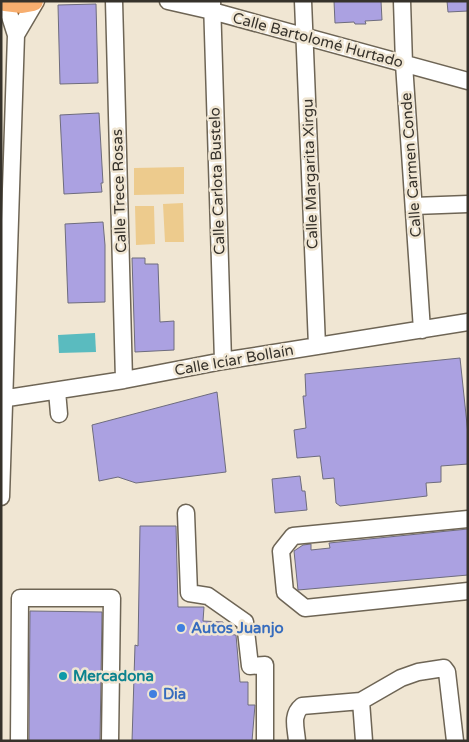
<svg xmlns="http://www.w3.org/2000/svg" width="469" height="742" viewBox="0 0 469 742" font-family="'Varela Round',sans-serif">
<rect width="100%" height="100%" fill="#f0e6d3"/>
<!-- green -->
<path fill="#edcb8d" d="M184,167V194L134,195V168Z
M183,203L184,242H165L163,204Z
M135,206H154L155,244L136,245Z"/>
<!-- water -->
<path fill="#5abbbf" d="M95,333L96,352L59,353L58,335Z"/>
<!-- building -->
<path fill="#aba1e1" stroke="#6e6c7d" d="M334,1H381L382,20L365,21L366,24H355L354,22L335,23Z
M447,1H468V11L448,12Z
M96,4L98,83L60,84L58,5Z
M99,113L103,183H101L102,192L64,194L60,115Z
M103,222L105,245V302L68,303L65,224Z
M132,258H145V264H158L160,322L174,321V350L135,352Z
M460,358L468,434V464L441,466V482L426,483L427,496L340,506L336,503L334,478L323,479L320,456L297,458L294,430L306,428L303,396H306L305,374Z
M217,392L226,472L136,483L118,477L99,481L92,425Z
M300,476L302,491H305L307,510L275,513L272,479Z
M140,526H176L178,607H204L203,621L223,622L225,634L236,635L240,682H248V705H255L252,741H132L135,645L138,646Z
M468,529V575L298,590L294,551L303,545L311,544V550L330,548L329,543Z
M30,611L102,612L100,741H29Z"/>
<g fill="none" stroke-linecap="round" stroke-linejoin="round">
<!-- minor casing -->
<g stroke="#6e6555" stroke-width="19">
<path id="minor" d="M114,1L124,380
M168,1L212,11L468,81
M212,1L223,361
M303,1L317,346
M402,1L404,64L422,330
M16,35L36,1
M414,206L468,204
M57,391L59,414
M1,399L124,380L223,361L468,322
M1,497L16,35L8,10L2,1
M186,513L189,593L208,596L245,622L250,666L265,665V741
M468,519L293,536L281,551L285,592L305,608L468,591
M361,701L364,741
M19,741L20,598H112L110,741
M297,741C296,728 291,715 302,706L361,701L401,678L418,672L444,668L447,672L455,741"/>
</g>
<!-- major casing -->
<g stroke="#b06019" stroke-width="22">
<path id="major" d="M5,1L22,3L33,1"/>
</g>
<!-- minor -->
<use href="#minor" stroke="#fff" stroke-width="16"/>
<!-- major -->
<use href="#major" stroke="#f7ae6f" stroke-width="20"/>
</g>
<!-- markers -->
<g fill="#3f7fe0" stroke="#f0e6d3" stroke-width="2">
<circle cx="181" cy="628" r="5"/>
<circle cx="153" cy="694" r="5"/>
</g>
<circle fill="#0f9aa8" stroke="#f0e6d3" stroke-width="2" cx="63" cy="676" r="5"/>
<g text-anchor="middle" stroke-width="5" stroke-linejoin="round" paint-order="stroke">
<!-- street labels -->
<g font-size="15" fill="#36322b" stroke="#f0e6d3">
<text transform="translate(318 40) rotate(15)" y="5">Calle Bartolomé Hurtado</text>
<text transform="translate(411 165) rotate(-94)" y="5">Calle Carmen Conde</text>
<text transform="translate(310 174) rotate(-92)" y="5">Calle Margarita Xirgu</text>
<text transform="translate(217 181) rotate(-92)" y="5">Calle Carlota Bustelo</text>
<text transform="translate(119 191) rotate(-92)" y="5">Calle Trece Rosas</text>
<text transform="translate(234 360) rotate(-10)" y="5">Calle Icíar Bollaín</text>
</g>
<!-- shop labels -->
<g font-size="15" font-weight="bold" fill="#366cbe" stroke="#f0e6d3" text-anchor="start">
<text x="191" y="633">Autos Juanjo</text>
<text x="163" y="699">Dia</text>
</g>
<!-- culture labels -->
<g font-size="15" font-weight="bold" fill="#0d838f" stroke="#f0e6d3" text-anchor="start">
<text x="73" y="681">Mercadona</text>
</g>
</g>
<!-- border -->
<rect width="469" height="742" fill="none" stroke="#36322b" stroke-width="5"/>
</svg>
